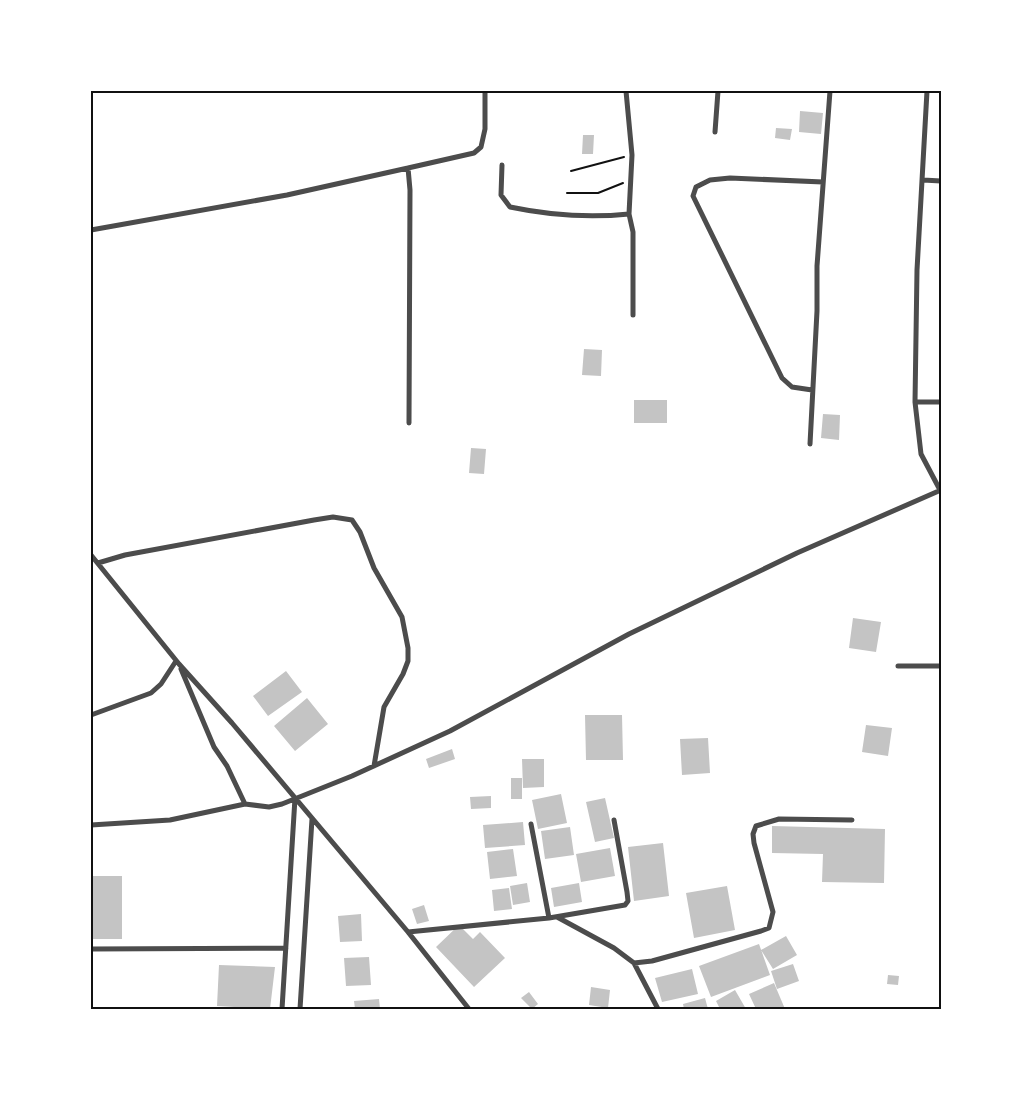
<svg xmlns="http://www.w3.org/2000/svg" width="1032" height="1100" viewBox="0 0 1032 1100" font-family="'DM Sans',sans-serif">
<rect width="100%" height="100%" fill="#fff"/>
<!-- building -->
<path fill="#c4c4c4" d="M800,111L823,113L821,134L799,132Z
M776,128L792,129L790,140L775,138Z
M583,135H594L593,154H582Z
M584,349L602,350L601,376L582,375Z
M634,400H667V423H634Z
M823,414L840,415L839,440L821,438Z
M471,448L486,449L484,474L469,473Z
M853,618L881,622L876,652L849,648Z
M286,671L302,692L268,716L253,696Z
M307,698L328,724L295,751L274,726Z
M585,715H622L623,760H586Z
M866,725L892,728L888,756L862,752Z
M708,738L710,773L682,775L680,739Z
M452,749L455,759L429,768L426,759Z
M522,759H544V787L523,788Z
M511,778H522V799H511Z
M561,794L567,823L538,829L532,800Z
M491,796V808L471,809L470,797Z
M605,798L614,838L595,842L586,802Z
M523,822L525,845L485,848L483,825Z
M772,826L885,829L884,883L822,882L823,854L772,853Z
M570,827L574,855L545,859L541,831Z
M663,843L669,896L634,901L628,847Z
M610,848L615,876L581,882L576,854Z
M513,849L517,876L490,879L487,852Z
M91,876H122V939H91Z
M527,883L530,902L513,905L510,886Z
M579,883L582,902L554,907L551,888Z
M727,886L735,930L694,938L686,893Z
M509,888L512,909L494,911L492,890Z
M424,905L429,921L417,924L412,909Z
M361,914L362,941L340,942L338,916Z
M459,925L473,939L480,932L505,958L474,987L436,947Z
M786,936L797,955L773,969L761,950Z
M759,944L770,975L711,997L699,966Z
M369,957L371,985L346,986L344,958Z
M793,964L799,981L777,989L771,971Z
M219,965L275,967L270,1009L217,1006Z
M692,969L698,994L662,1002L655,978Z
M888,975L899,976L898,985L887,984Z
M774,983L785,1009H756L749,994Z
M591,987L610,990L608,1008L589,1005Z
M735,990L746,1009H720L716,1001Z
M529,992L538,1004L532,1009L521,998Z
M705,998L708,1009H684L683,1004Z
M379,999L380,1009H355L354,1001Z"/>
<g fill="none" stroke-linecap="round" stroke-linejoin="round">
<!-- path -->
<path stroke="#111" stroke-width="2" d="M571,171L624,157
M567,193H598L623,183"/>
<!-- minor -->
<path stroke="#4c4c4c" stroke-width="5" d="M626,91L632,155L629,214L633,232V315
M927,91L917,270L915,402L921,454L940,490
M715,132L718,91
M502,165L501,195L510,207C548,215 590,218 629,214
M408,168L474,153L481,147L485,129V91
M923,180L941,181
M91,230L287,195L408,168L410,190L409,423
M812,390L792,387L782,378L693,196L696,187L710,180L730,178L823,182
M915,402H941
M810,444L817,311V266L830,91
M91,555L179,664L232,723L408,932L549,918L625,905L628,901L627,892L614,820
M98,563L125,555L314,520L333,517L352,520L360,532L374,568L402,617L408,648V661L403,674L384,707L374,766
M898,666H941
M181,669L214,747L227,766L245,804
M91,715L151,693L161,684L176,661
M531,824L549,918
M91,825L170,820L245,804L269,807L282,804L352,776L450,731L629,634L797,553L941,490
M557,917L614,948L634,963L652,961L761,931L769,928L773,912L754,843L753,834L756,826L779,819L852,820
M408,932L469,1009
M91,949L286,948
M634,963L658,1009
M282,1009L295,798
M300,1009L312,819"/>
</g>
<!-- border -->
<rect width="1032" height="1100" fill="none" stroke="#ffffff" stroke-width="185"/>
<rect x="92" y="92" width="848" height="916" fill="none" stroke="#111" stroke-width="2"/>
</svg>
